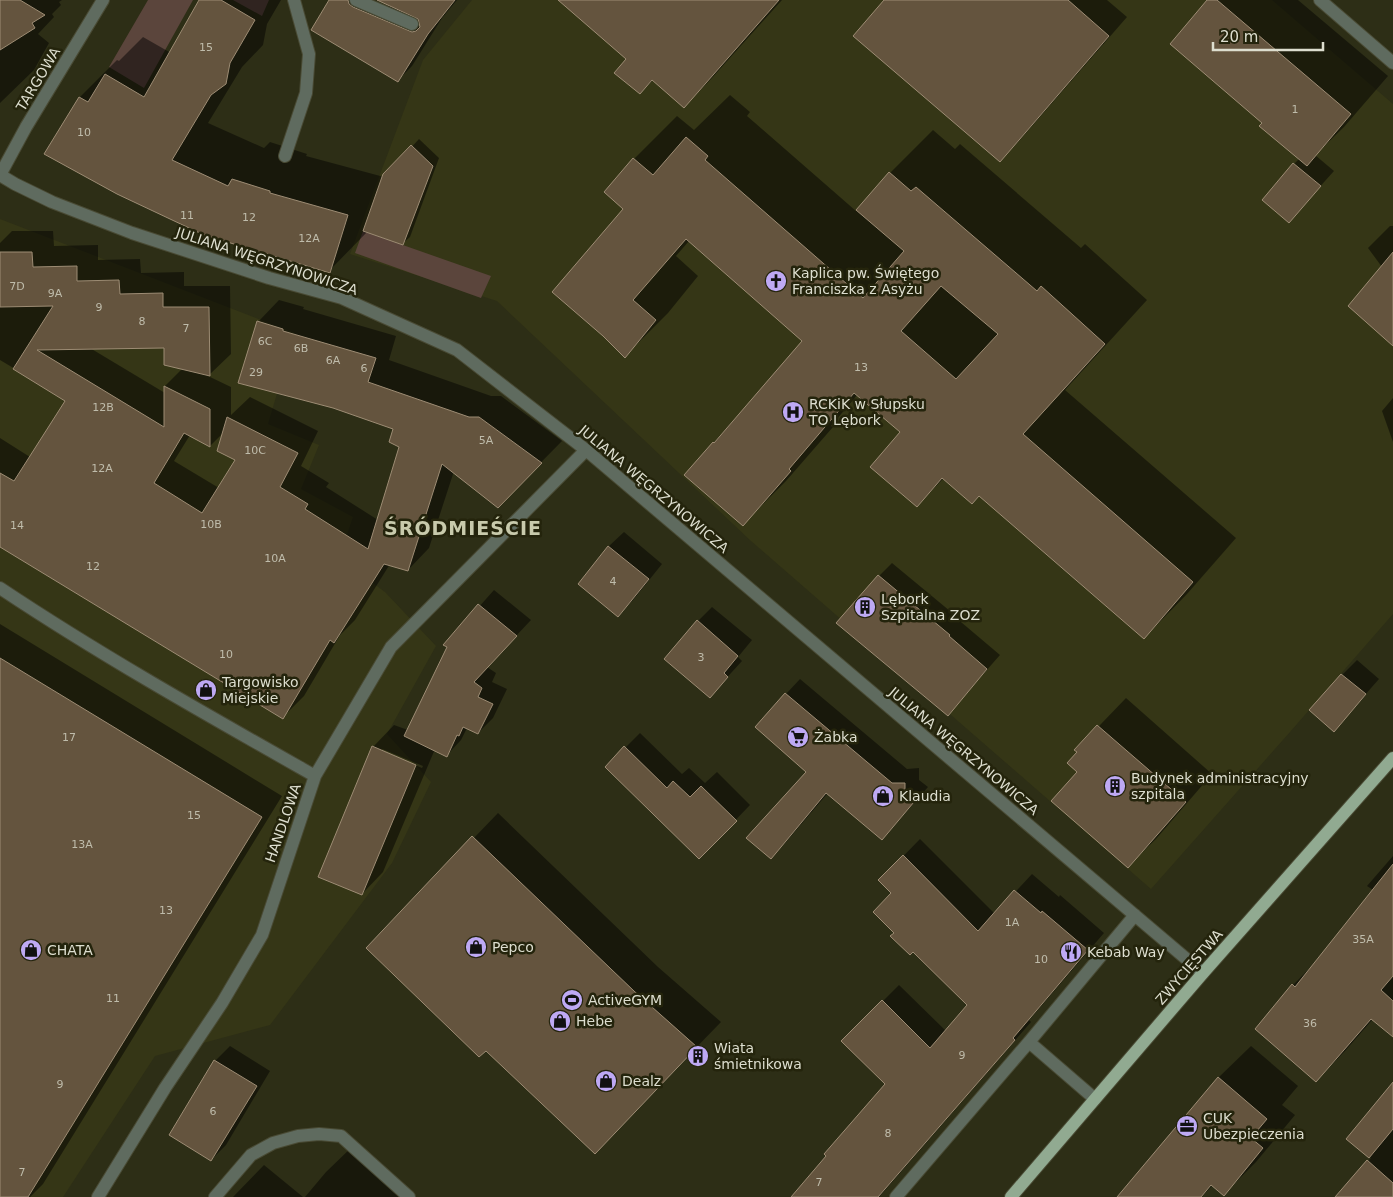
<svg xmlns="http://www.w3.org/2000/svg" width="1393" height="1197" viewBox="0 0 1393 1197" font-family="'DejaVu Sans',sans-serif">
<rect width="100%" height="100%" fill="#2d2e16"/>
<!-- built -->
<path fill="#353616" d="M472,0H1272L1393,104V614L1290,732L1151,889L751,541L497,301L350,254L423,60Z
M0,219L295,333L268,424L319,445L301,489L353,517L339,558L385,592L436,646L387,734L431,782L392,863L270,1025L155,1056L63,1197H0Z"/>
<!-- green -->
<path fill="#5b453c" d="M148,0H193L144,88L109,67Z
M233,0H269L262,16Z
M363,231L491,276L481,298L355,253Z"/>
<!-- shadow -->
<path fill="#0007" fill-rule="evenodd" d="M0,0H62L59,2L61,5L52,14L54,17L38,34L49,43L34,70L0,103Z
M201,0H281L267,24L263,45L242,67L208,123L264,148L270,142L307,154L306,156L384,177L419,139L439,158L410,237L402,244L368,231L329,271L80,97L117,60L119,61L143,37L171,53Z
M331,0H367L384,10L390,4L391,0H457L442,18L412,66L398,80Z
M560,0H782L711,79L684,107L653,80L640,93L628,58Z
M886,0H1107L1127,17L1018,142L1000,160Z
M1209,0H1298L1388,76L1344,127L1315,155L1334,171L1289,221L1294,164L1300,158L1264,123Z
M730,95L750,112L747,116L856,211L890,173L933,130L955,149L960,144L1081,248L1085,244L1147,300L1065,390L1236,538L1187,594L1144,638L980,495L972,503L944,478L917,505L901,432L858,394L831,426L833,427L786,481L743,524L686,474L804,341L689,241L676,256L698,276L668,313L625,356V209L634,159L677,116L694,130Z
M1390,226H1393V344L1382,267L1368,248Z
M12,231H53L54,246L98,245V260L140,259L141,273L184,272V286H230L231,354L208,376L231,387V415L250,397L318,431L301,466L329,483L326,487L378,520L400,446L395,428L258,322L279,300L304,307L303,309L396,336L389,360L491,396H501L562,441L498,506L454,471L429,548L408,570L390,564L355,620L340,635L304,696L282,718L0,545V438L30,457L67,400L0,360V243ZM165,347L183,368L165,386V393L90,348ZM224,432L237,460L219,488L174,461L190,435L210,446Z
M1393,398V442L1382,411Z
M624,532L662,564L633,600L618,615L580,584L609,546Z
M892,563L962,621L961,622L1000,655L948,714L879,576Z
M494,590L531,620L487,667L496,673L492,682L507,689L493,718L478,733L467,728L461,740L447,755L435,749L383,872L362,894L373,747L394,725L408,730L448,647L445,645ZM382,749L423,766L422,768L382,751Z
M712,607L752,640L738,657L742,661L710,696L698,621Z
M0,624L282,796L43,1184L30,1197H10L0,1191Z
M1357,660L1379,679L1334,730L1342,675Z
M800,679L907,769L919,768V780L928,787L882,839L828,793L785,843L771,857L807,771L786,694Z
M1126,698L1212,774L1156,839L1128,866L1079,771L1078,752L1076,750Z
M640,733L682,774L689,768L705,783L717,772L750,805L699,858L606,767Z
M498,813L658,967L721,1022L619,1127L486,1049L368,948Z
M920,839L995,914L1032,874L1059,897L1060,895L1104,933L1029,1020L1031,1022L879,1197H792L886,1083L843,1041L899,985L946,1031L969,1005L895,933L893,893L880,880Z
M1393,856V1035L1373,1019L1345,1051L1316,1081L1293,985L1318,960L1373,890L1367,886Z
M230,1046L270,1071L226,1145L211,1160L215,1061Z
M1251,1046L1298,1086L1282,1105L1295,1115L1256,1162L1224,1194L1213,1185L1201,1197H1118L1218,1078Z
M1393,1083V1197H1336L1371,1158L1348,1138Z
M354,1145L414,1197H305L326,1172Z
M264,1165L303,1197H233Z"/>
<!-- building -->
<path fill="#64543e" stroke="#9d8c74" fill-rule="evenodd" d="M0,0H20L45,15L32,23L35,28L0,50Z
M199,0H221L255,20L230,63L226,84L211,95L172,160L228,186L232,179L270,191V193L348,215L330,273L204,235L117,194L44,154L79,97L88,102L105,74L144,97Z
M329,0H348L349,4L353,7L412,32L416,31L420,27L418,19L377,0H455L428,34L398,82L311,30Z
M558,0H779L684,108L652,80L640,94L614,73L626,59Z
M884,0H1068L1109,36L1000,162L853,36Z
M1207,0H1217L1351,114L1307,166L1259,126L1262,123L1170,44Z
M686,137L708,156L705,160L863,298L904,251L856,210L889,172L911,191L916,187L1037,291L1041,286L1105,344L1023,434L1193,582L1144,639L979,496L972,504L942,478L917,507L870,467L900,432L854,393L789,469L791,471L743,526L684,475L713,442L714,443L802,341L686,239L633,300L656,320L625,358L603,336L552,292L623,209L604,192L633,158L653,175ZM941,286L998,334L956,379L901,331Z
M411,145L433,166L403,245L363,231L383,174Z
M1293,163L1321,186L1289,223L1262,200Z
M0,252H32L33,267L77,266V281L119,280L120,294L163,293V307H209L210,376L164,365V348L37,350L164,427V386L210,409V447L184,433L154,483L202,513L235,460L217,451L227,417L298,453L280,487L308,504L305,509L368,549L399,447L389,442L393,429L333,408L238,383L257,321L283,329V331L376,358L368,382L469,417H479L542,463L498,508L442,464L408,571L384,564L334,643L330,640L283,719L0,547V473L14,481L65,401L13,369L53,306L0,307Z
M1393,252V346L1348,306Z
M608,546L649,579L618,617L578,584Z
M878,575L950,635L949,636L987,669L948,716L836,623Z
M478,604L517,636L474,682L482,688L478,697L493,704L478,734L463,727L459,736L457,735L447,757L404,736L447,647L443,645Z
M697,620L738,656L724,673L728,677L710,698L664,659Z
M0,658L262,817L28,1197H0Z
M1341,674L1366,694L1334,732L1309,710Z
M785,693L892,783H905V795L914,802L882,840L826,793L771,859L746,838L806,772L755,727Z
M1097,725L1186,802L1128,868L1051,801L1077,772L1067,763L1077,752L1074,750Z
M372,746L416,765L362,895L318,877Z
M624,746L667,788L673,781L690,797L701,786L737,821L699,859L605,767Z
M472,836L634,991L697,1047L595,1154L486,1051L479,1057L366,948Z
M903,855L978,931L1014,890L1041,913L1042,911L1088,950L1013,1038L1015,1040L878,1197H791L826,1156L824,1154L885,1084L841,1041L882,1000L930,1048L967,1005L913,952L910,955L890,936L894,933L873,912L891,893L878,880Z
M1393,864V976L1381,990L1393,1001V1037L1371,1019L1316,1082L1255,1029L1292,984L1295,987Z
M214,1060L257,1086L211,1161L169,1135Z
M1218,1077L1267,1119L1251,1138L1263,1148L1224,1196L1211,1185L1201,1197H1117Z
M1393,1082V1129L1369,1158L1346,1139Z
M1367,1160L1393,1183V1197H1335Z"/>
<g fill="none" stroke-linecap="round" stroke-linejoin="round">
<!-- minor casing -->
<g stroke="#494a34" stroke-width="14">
<path id="minor" d="M356,0L412,24
M1320,0L1393,63
M285,156L306,93L309,54L294,0
M0,175L15,184L52,202L132,233L269,278L342,298L457,350L586,450L1203,973
M0,175L26,127L103,0
M0,588C102,656 209,716 315,776
M1095,1099L1029,1042L1135,915
M98,1197L165,1088L222,1003L262,935L315,776L391,647L586,450
M215,1197L251,1155L273,1143L298,1136L319,1134L341,1136L409,1197
M896,1197L1029,1042"/>
</g>
<!-- major casing -->
<g stroke="#494a34" stroke-width="14">
<path id="major" d="M1011,1197L1203,973L1393,758"/>
</g>
<!-- minor -->
<use href="#minor" stroke="#5f6b5f" stroke-width="12"/>
<!-- major -->
<use href="#major" stroke="#91aa91" stroke-width="12"/>
</g>
<!-- icons -->
<defs>
<g id="church-disc" transform="scale(1.125)"><circle r="9.5" fill="#bea9f4" stroke="#24240c"/><path d="M-1.2-6h2.4v3.5h3.3v2.4h-3.3V6h-2.4V-.1h-3.3v-2.4h3.3Z" fill="#111"/></g>
<g id="hospital-disc" transform="scale(1.125)"><circle r="9.5" fill="#bea9f4" stroke="#24240c"/><path d="M-5-5h3v3.5h4V-5h3V5h-3V1.5h-4V5h-3Z" fill="#111"/></g>
<g id="building-disc" transform="scale(1.125)"><circle r="9.5" fill="#bea9f4" stroke="#24240c"/><path d="M-4-6H4V6H1V3H-1V6H-4ZM-2.5-4.3h1.7v1.8h-1.7ZM.8-4.3h1.7v1.8H.8ZM-2.5-1h1.7V.8h-1.7ZM.8-1h1.7V.8H.8Z" fill="#111"/></g>
<g id="shop-disc" transform="scale(1.125)"><circle r="9.5" fill="#bea9f4" stroke="#24240c"/><path d="M-5-2.5h2.3a2.7 3.5 0 0 1 5.4 0H5L5.5 6h-11ZM-1.5-2.5h3a1.5 2.3 0 0 0-3 0Z" fill="#111"/></g>
<g id="supermarket-disc" transform="scale(1.125)"><circle r="9.5" fill="#bea9f4" stroke="#24240c"/><path d="M-6-5.5h2.5l.6 2H6L4.5 2H-2.5L-4.4-4H-6ZM-1.5 3.2a1.3 1.3 0 1 0 .1 0ZM3 3.2a1.3 1.3 0 1 0 .1 0Z" fill="#111"/></g>
<g id="restaurant-disc" transform="scale(1.125)"><circle r="9.5" fill="#bea9f4" stroke="#24240c"/><path d="M-5-6h1v4h1v-4h1v4h1v-4h1v5L-1.5 .5V6h-2V.5L-5-1ZM5-6V6H3V1.5H1.5Q1.5-4 5-6Z" fill="#111"/></g>
<g id="stadium-disc" transform="scale(1.125)"><circle r="9.5" fill="#bea9f4" stroke="#24240c"/><path d="M0-5a6.5 5 0 1 0 0 10a6.5 5 0 1 0 0-10ZM-3.5-1.8h7v3.6h-7Z" fill="#111"/></g>
<g id="office-disc" transform="scale(1.125)"><circle r="9.5" fill="#bea9f4" stroke="#24240c"/><path d="M-6-3h4V-5.5h4V-3h4V5H-6ZM-1-4.5V-3h2v-1.5ZM-6 0V1H6V0Z" fill="#111"/></g>
</defs>
<g fill-rule="evenodd">
<use href="#church-disc" x="776" y="281"/>
<use href="#hospital-disc" x="793" y="412"/>
<use href="#building-disc" x="865" y="607"/>
<use href="#shop-disc" x="206" y="690"/>
<use href="#supermarket-disc" x="798" y="737"/>
<use href="#building-disc" x="1115" y="786"/>
<use href="#shop-disc" x="883" y="796"/>
<use href="#shop-disc" x="476" y="947"/>
<use href="#shop-disc" x="31" y="950"/>
<use href="#restaurant-disc" x="1071" y="952"/>
<use href="#stadium-disc" x="572" y="1000"/>
<use href="#shop-disc" x="560" y="1021"/>
<use href="#building-disc" x="698" y="1056"/>
<use href="#shop-disc" x="606" y="1081"/>
<use href="#office-disc" x="1187" y="1126"/>
</g>
<g text-anchor="middle" stroke-width="5" stroke-linejoin="round" paint-order="stroke">
<!-- number labels -->
<g font-size="11" fill="#bfbcab">
<text x="206" y="51">15</text>
<text x="1295" y="113">1</text>
<text x="84" y="136">10</text>
<text x="187" y="219">11</text>
<text x="249" y="221">12</text>
<text x="309" y="242">12A</text>
<text x="17" y="290">7D</text>
<text x="55" y="297">9A</text>
<text x="99" y="311">9</text>
<text x="142" y="325">8</text>
<text x="186" y="332">7</text>
<text x="265" y="345">6C</text>
<text x="301" y="352">6B</text>
<text x="333" y="364">6A</text>
<text x="861" y="371">13</text>
<text x="364" y="372">6</text>
<text x="256" y="376">29</text>
<text x="103" y="411">12B</text>
<text x="486" y="444">5A</text>
<text x="255" y="454">10C</text>
<text x="102" y="472">12A</text>
<text x="211" y="528">10B</text>
<text x="17" y="529">14</text>
<text x="275" y="562">10A</text>
<text x="93" y="570">12</text>
<text x="613" y="585">4</text>
<text x="226" y="658">10</text>
<text x="701" y="661">3</text>
<text x="69" y="741">17</text>
<text x="194" y="819">15</text>
<text x="82" y="848">13A</text>
<text x="166" y="914">13</text>
<text x="1012" y="926">1A</text>
<text x="1363" y="943">35A</text>
<text x="1041" y="963">10</text>
<text x="113" y="1002">11</text>
<text x="1310" y="1027">36</text>
<text x="962" y="1059">9</text>
<text x="60" y="1088">9</text>
<text x="213" y="1115">6</text>
<text x="888" y="1137">8</text>
<text x="22" y="1176">7</text>
<text x="819" y="1186">7</text>
</g>
<!-- street labels -->
<g font-size="14" fill="#dddecf" stroke="#24240c">
<text transform="translate(38 79) rotate(-59)" y="5">TARGOWA</text>
<text transform="translate(267 261) rotate(18)" y="5">JULIANA WĘGRZYNOWICZA</text>
<text transform="translate(654 489) rotate(40)" y="5">JULIANA WĘGRZYNOWICZA</text>
<text transform="translate(964 751) rotate(40)" y="5">JULIANA WĘGRZYNOWICZA</text>
<text transform="translate(283 823) rotate(-71)" y="5">HANDLOWA</text>
<text transform="translate(1189 967) rotate(-49)" y="5">ZWYCIĘSTWA</text>
</g>
<!-- poi labels -->
<g font-size="14" fill="#dddecf" stroke="#24240c" text-anchor="start">
<text x="792" y="278">Kaplica pw. Świętego<tspan x="792" dy="16">Franciszka z Asyżu</tspan></text>
<text x="809" y="409">RCKiK w Słupsku<tspan x="809" dy="16">TO Lębork</tspan></text>
<text x="881" y="604">Lębork<tspan x="881" dy="16">Szpitalna ZOZ</tspan></text>
<text x="222" y="687">Targowisko<tspan x="222" dy="16">Miejskie</tspan></text>
<text x="814" y="742">Żabka</text>
<text x="1131" y="783">Budynek administracyjny<tspan x="1131" dy="16">szpitala</tspan></text>
<text x="899" y="801">Klaudia</text>
<text x="492" y="952">Pepco</text>
<text x="47" y="955">CHATA</text>
<text x="1087" y="957">Kebab Way</text>
<text x="588" y="1005">ActiveGYM</text>
<text x="576" y="1026">Hebe</text>
<text x="714" y="1053">Wiata<tspan x="714" dy="16">śmietnikowa</tspan></text>
<text x="622" y="1086">Dealz</text>
<text x="1203" y="1123">CUK<tspan x="1203" dy="16">Ubezpieczenia</tspan></text>
</g>
<!-- district labels -->
<g font-size="19" font-weight="bold" letter-spacing="1" fill="#c8caac" stroke="#24240c">
<text x="463" y="535">ŚRÓDMIEŚCIE</text>
</g>
</g>
<!-- scale -->
<path d="M1213 42v8h110v-8" fill="none" stroke="#dddecf" stroke-width="2.5"/>
<text x="1220" y="42" font-size="15" fill="#dddecf" stroke="#24240c" stroke-width="4" paint-order="stroke">20 m</text>
</svg>
